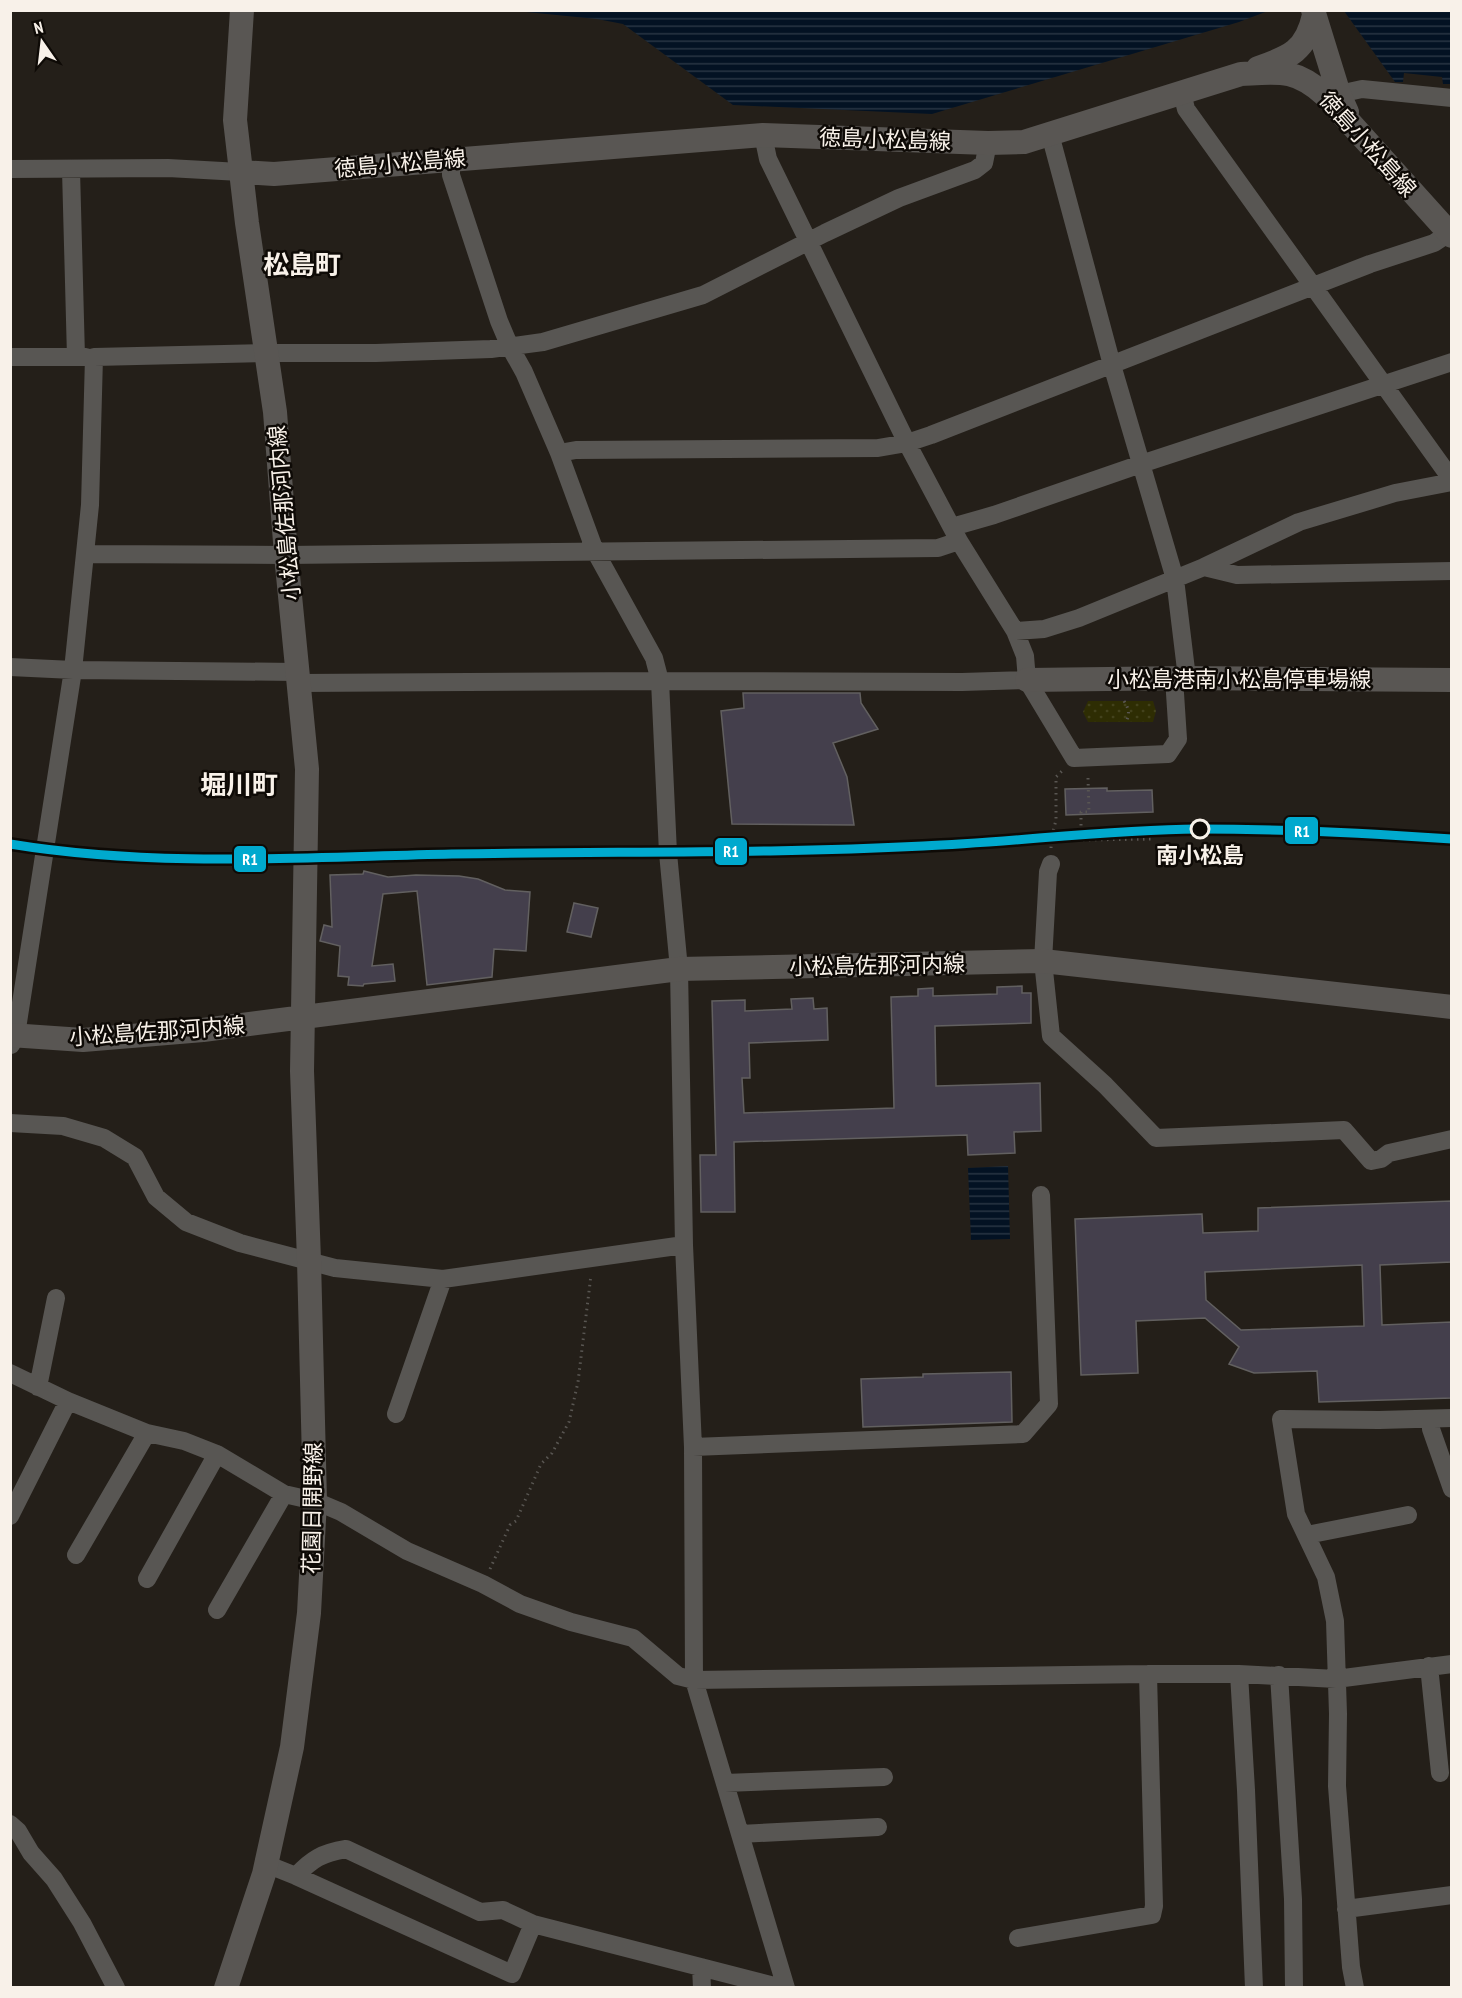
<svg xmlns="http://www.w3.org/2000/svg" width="1462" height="1998" viewBox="0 0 1462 1998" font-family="'PT Sans Narrow','Noto Sans JP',sans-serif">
<defs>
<pattern id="grass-dots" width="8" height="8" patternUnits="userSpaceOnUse" patternTransform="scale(1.5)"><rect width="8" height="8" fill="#2e2d03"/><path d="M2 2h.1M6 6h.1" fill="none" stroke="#43421c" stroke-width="1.8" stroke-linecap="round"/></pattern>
<pattern id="water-rules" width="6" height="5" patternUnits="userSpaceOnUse" patternTransform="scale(1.5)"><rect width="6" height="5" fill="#031223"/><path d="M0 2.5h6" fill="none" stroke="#283543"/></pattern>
</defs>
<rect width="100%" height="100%" fill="#241f19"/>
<!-- grass -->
<path fill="url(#grass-dots)" d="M1088,701H1153L1156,711L1153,722H1088L1083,712Z"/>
<!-- water -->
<path fill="url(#water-rules)" d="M516,11H1268L1239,22L932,114L733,105L623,24L597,19Z
M1344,11H1451V84H1443L1442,77L1404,73L1403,82H1395Z
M1008,1166L1010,1239L971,1240L968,1168Z"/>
<!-- building -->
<path fill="#443f4c" stroke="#626060" stroke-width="1.5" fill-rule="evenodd" d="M743,693H860L861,703L878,729L833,743L847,777L854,825L732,824L721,711L744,708Z
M1107,788V791L1152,790L1153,812L1066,815L1065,789Z
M364,871L388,877L416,875L459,876L478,879L505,890L530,892L526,951L494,949L492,977L427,985L417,891L383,894L372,966L393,964L395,981L364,984L363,986L348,985L349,977L338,976L340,946L320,941L324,925L332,927L330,875L363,874Z
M574,903L598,908L591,937L567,932Z
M1022,986V993H1031V1023L935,1026L936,1086L1040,1083L1041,1131L1014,1132L1015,1153L968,1155L967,1135L734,1142L735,1212H701L700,1155H716L712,1001L745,1000V1011L792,1009L791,999L813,998L814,1009L827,1008L828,1040L749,1043L750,1078H742L744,1113L894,1108L891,997L918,996V989L933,988V996L997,994V987Z
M1452,1201V1262L1380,1265L1382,1325L1452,1322V1398L1319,1402L1317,1371L1254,1373L1229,1364L1239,1347L1205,1318L1136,1321L1138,1373L1081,1375L1075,1219L1202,1214L1203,1233L1258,1231V1208ZM1362,1265L1364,1326L1241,1330L1206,1300L1205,1272Z
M1011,1372L1012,1422L863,1427L861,1379L923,1377V1374Z"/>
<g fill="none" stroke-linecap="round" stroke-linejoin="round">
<!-- path -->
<path stroke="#595652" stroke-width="3" stroke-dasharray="1.5 4.5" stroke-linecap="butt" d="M1124,701C1129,709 1130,713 1126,722
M1088,778L1089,812H1081V840L1154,839
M1051,848L1052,836L1056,820V777L1063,770
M490,1569L510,1525L516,1521L541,1464L552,1453L569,1422L578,1382L591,1275"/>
<!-- minor -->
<path stroke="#585653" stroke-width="18" d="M1182,93L1186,109L1452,480
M1339,94L1362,89L1452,98
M1050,134L1112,365L1175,579L1187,678
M763,135L768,159L907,443L959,541L1015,631L1025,656L1027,680L1074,758L1168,754L1178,739L1174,678
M451,159V175L499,321L510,347L524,372L559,453L595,551L654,658L660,681L668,853L679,969L684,1245L693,1447L694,1680L786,1988
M10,169L168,168L240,172
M71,170L76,357
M10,357H86
M559,453L576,450L878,448L907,443L931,435L1370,264L1434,243L1449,233
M952,527L994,515L1141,464L1452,362
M85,554L286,555L938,548L959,541
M1204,567L1237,575L1452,571
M1015,631L1044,629L1079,618L1204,567L1299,522L1395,493L1452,482
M10,667L73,670L298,672
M299,683L660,681L962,682L1027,680
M1051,864L1048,872L1043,961L1051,1036L1105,1085L1156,1138L1344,1130L1371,1161L1381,1159L1389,1153L1452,1139
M11,1045L16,1035L73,670L90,505L94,357L265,353H376L491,349L543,342L703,295L825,233L899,198L975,170L984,163L988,143
M10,1123L63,1126L104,1138L135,1157L156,1197L186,1222L240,1243L335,1268L443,1279L684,1245
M10,1373L68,1401L147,1433L184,1441L217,1454L284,1494L315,1501L341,1512L407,1551L483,1584L520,1604L571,1622L633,1638L678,1676L694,1680L1148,1674H1239L1336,1679L1452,1664
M38,1387L56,1298
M396,1414L443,1279
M1431,1419V1429L1452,1489
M693,1447L1023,1434L1049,1404L1041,1195
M10,1516L68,1401
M1307,1535L1408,1515
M76,1555L147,1433
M147,1579L217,1454
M217,1610L284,1494
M1429,1666L1440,1773
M1239,1674L1246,1790L1254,1988
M1279,1675L1293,1899L1294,1988
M725,1783L884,1777
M10,1824L18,1831L31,1853L54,1879L82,1923L116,1988
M740,1834L878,1827
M266,1864L296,1876L512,1974L533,1924
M296,1876C312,1859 322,1853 346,1849L480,1912L503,1910L533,1924L782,1988
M1346,1909L1452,1895
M1018,1938L1152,1915L1154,1906L1148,1674
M701,1967L702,1988
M1355,1988L1351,1967L1337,1786L1338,1714L1335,1621L1326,1577L1296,1514L1281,1419L1379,1420L1452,1418"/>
<!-- major -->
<path stroke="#595653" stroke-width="24" d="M1313,10L1339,94L1347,112
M1258,68C1290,57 1306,51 1314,15
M240,172L274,174L763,135L988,143L1024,142L1241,74C1279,72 1295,68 1325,95L1452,236
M1027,680L1187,678L1452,680
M10,1035L83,1040L203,1030L679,969L1043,961L1452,1007
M226,1988L264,1874L292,1747L309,1613L315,1501L309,1260L302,1071L307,769L286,555L275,412L247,223L235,120L242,10"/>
<!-- rail-1 casing -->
<g stroke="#0e0a06" stroke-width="14">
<path id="rail-1" d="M10,844C156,868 305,857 452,854C609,851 766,854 923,846C1015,842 1106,830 1198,829C1283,829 1367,833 1452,839"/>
</g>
<!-- rail-1 -->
<use href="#rail-1" stroke="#00a9ce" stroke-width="9"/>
</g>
<!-- markers -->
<circle fill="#0e0a06" stroke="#f8f1e9" stroke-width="3" cx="1200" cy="829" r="9"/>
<g text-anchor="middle" stroke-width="5" stroke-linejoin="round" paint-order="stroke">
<!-- street labels -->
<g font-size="22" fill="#f8f1e9" stroke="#0e0a06">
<text transform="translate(885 139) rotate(2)" y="8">徳島小松島線</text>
<text transform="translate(1368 144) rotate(48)" y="8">徳島小松島線</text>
<text transform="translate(400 163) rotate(-5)" y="8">徳島小松島線</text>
<text transform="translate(284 513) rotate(-95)" y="8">小松島佐那河内線</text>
<text x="1239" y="687">小松島港南小松島停車場線</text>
<text transform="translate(877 965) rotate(-1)" y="8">小松島佐那河内線</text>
<text transform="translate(157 1031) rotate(-4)" y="8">小松島佐那河内線</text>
<text transform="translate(312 1508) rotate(-89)" y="8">花園日開野線</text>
</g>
<!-- stop labels -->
<g font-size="22" font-weight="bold" fill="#f8f1e9" stroke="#0e0a06">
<text x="1200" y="863">南小松島</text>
</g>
<!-- quarter labels -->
<g font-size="26" font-weight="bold" fill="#f8f1e9" stroke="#0e0a06">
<text x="302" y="274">松島町</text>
<text x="239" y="794">堀川町</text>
</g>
</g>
<g stroke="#0e0a06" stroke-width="2">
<rect x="1284" y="816" width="35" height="29" rx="6" fill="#00a9ce"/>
<rect x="714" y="837" width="34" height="29" rx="6" fill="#00a9ce"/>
<rect x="233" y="845" width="34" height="28" rx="6" fill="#00a9ce"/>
</g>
<g font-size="16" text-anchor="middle" font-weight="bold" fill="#fff">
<text x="1302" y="837">R1</text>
<text x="731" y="857">R1</text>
<text x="250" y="865">R1</text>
</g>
<!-- border -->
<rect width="1462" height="1998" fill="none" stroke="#f8f1e9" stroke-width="24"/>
<!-- north arrow -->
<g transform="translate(42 42) rotate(346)" stroke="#0e0a06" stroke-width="4.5" paint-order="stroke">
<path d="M0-4.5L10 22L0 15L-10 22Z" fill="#f8f1e9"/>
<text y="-9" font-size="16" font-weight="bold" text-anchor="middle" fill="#f8f1e9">N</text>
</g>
</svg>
